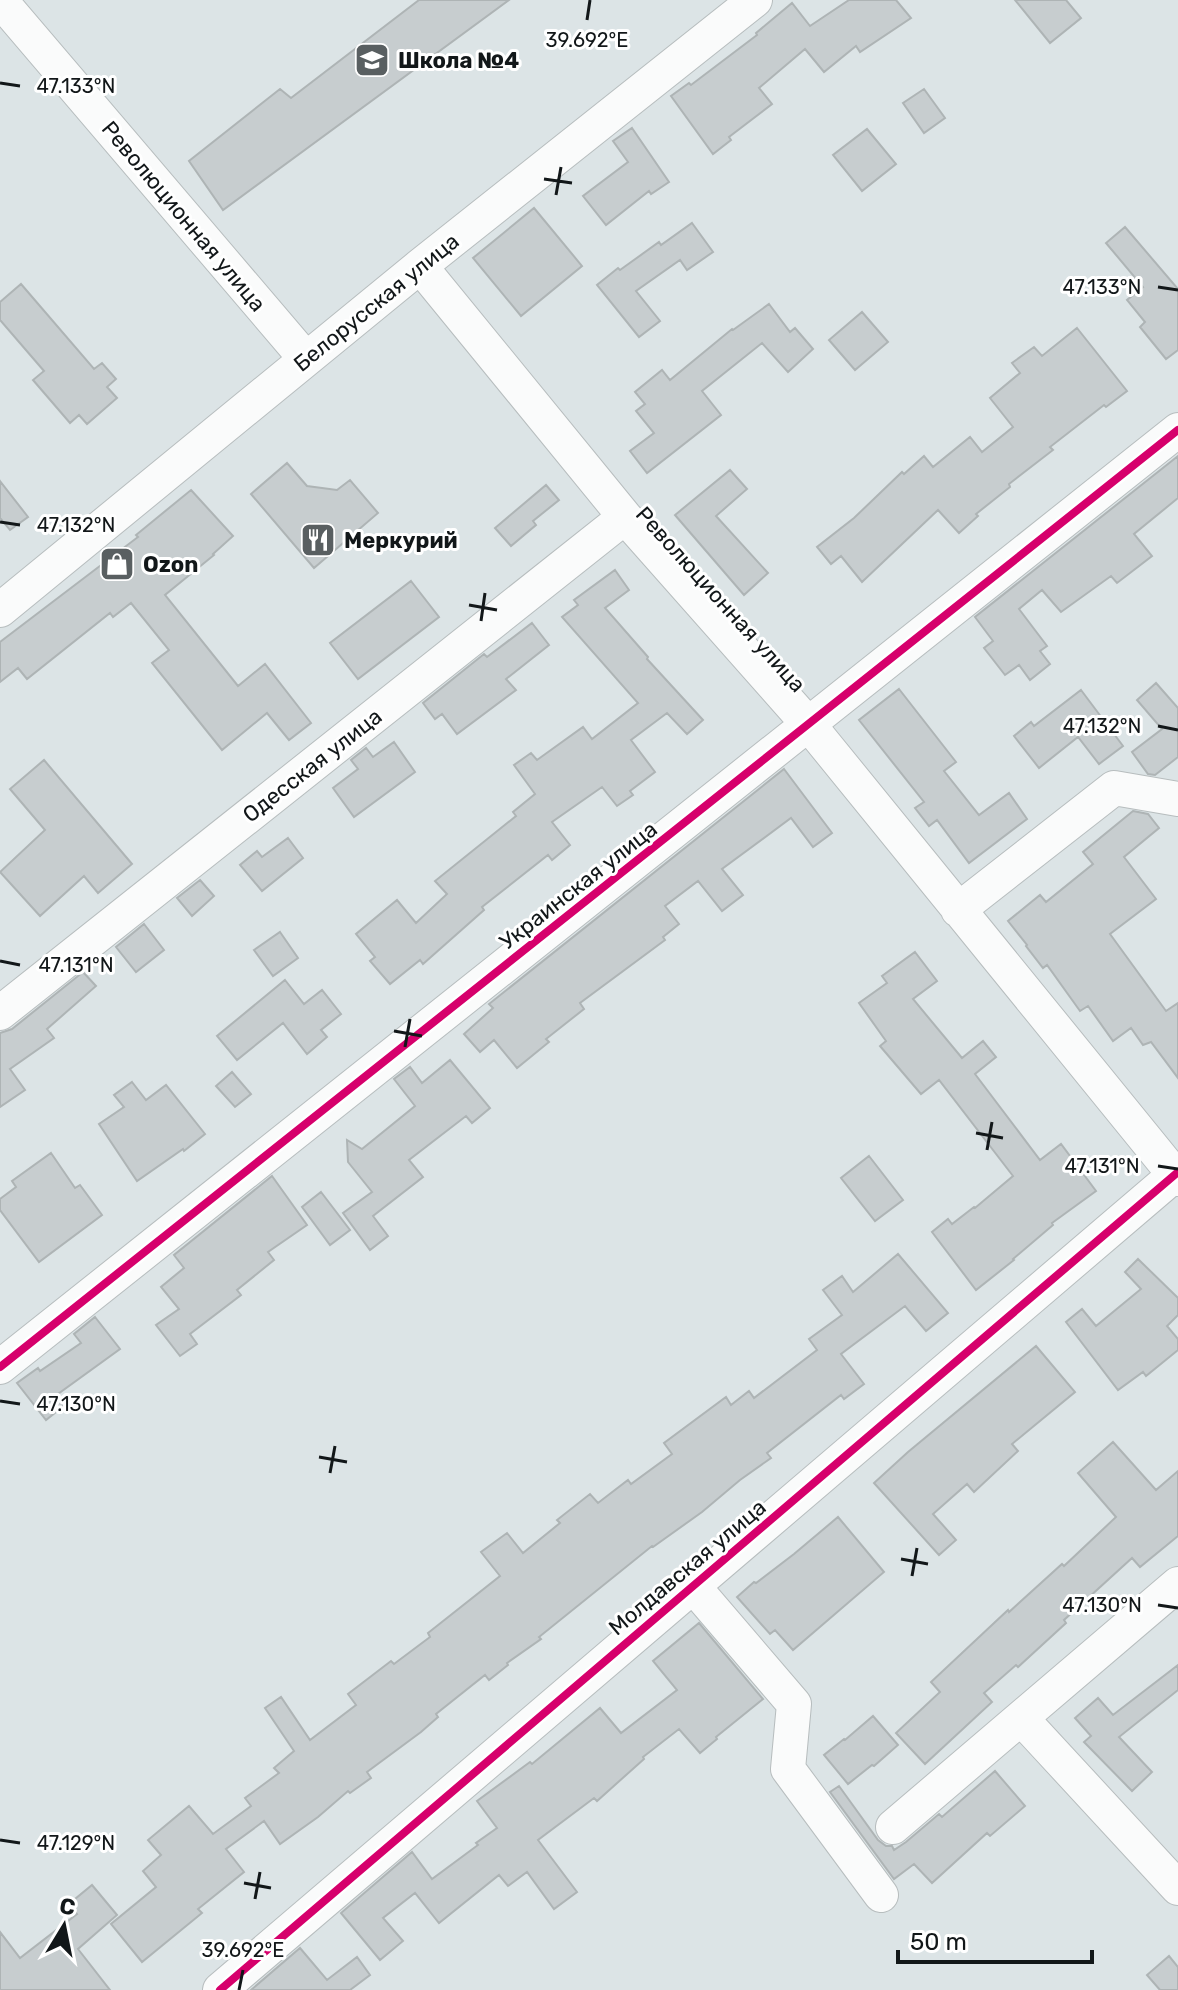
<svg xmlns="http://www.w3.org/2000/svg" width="1178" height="1990" viewBox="0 0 1178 1990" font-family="Rubik,sans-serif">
<rect width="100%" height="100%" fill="#dce4e6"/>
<!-- building -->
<path fill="#c7cdcf" stroke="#aeb4b5" stroke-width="2" d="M419,0H509L223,210L189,161L280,89L291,98Z
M849,0H896L911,18L860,52L856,46L824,72L805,49L759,88L772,104L729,137L731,140L713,154L671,96L689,83L691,85L757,35L756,33L792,3L810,26Z
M1015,0H1066L1081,18L1050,43Z
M924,89L945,118L924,133L903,103Z
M632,128L669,182L651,194L649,191L606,225L583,196L628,162L613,141Z
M867,129L896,164L862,191L833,155Z
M534,208L582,266L521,316L473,258Z
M692,223L713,252L687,270L680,260L636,291L660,321L639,337L597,285L618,268L620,270L659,242L661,245Z
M1125,227L1178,289V350L1166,359L1140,327L1145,322L1127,300L1143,287L1106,243Z
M21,284L94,369L102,363L116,379L107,387L117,398L87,424L79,415L70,423L33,380L44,371L0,320V302Z
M769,304L790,332L795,328L813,349L788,372L762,343L702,391L721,415L647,473L630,451L654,433L636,411L645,404L635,392L662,370L670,380L732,329L733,330Z
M862,312L888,342L855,370L829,340Z
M1077,328L1127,391L1106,407L1104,405L1050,447L1053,450L1009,484L1010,487L976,514L978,516L959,533L938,510L862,582L841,556L831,564L817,547L854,518L902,472L904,474L924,456L933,467L970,437L982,452L1013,427L990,398L1020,373L1012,363L1034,347L1042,356Z
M1178,456V498L1134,534L1152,556L1117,583L1111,576L1061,612L1042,590L1019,609L1047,646L1040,651L1050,664L1030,680L1019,665L1005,675L984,648L993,641L975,617Z
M287,463L307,486L337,490L350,480L378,513L314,568L251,494Z
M730,470L747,489L716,516L768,573L744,595L675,515Z
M0,481L28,517L10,530L0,518Z
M546,485L559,500L533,521L536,525L511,546L495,528Z
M191,490L233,536L213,554L214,555L165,595L238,686L265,664L311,723L289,740L267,713L222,750L152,663L169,650L131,603L113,617L110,613L27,679L18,668L0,682V642L138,537L136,535Z
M615,570L629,590L605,608L648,657L647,659L703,720L687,734L667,713L631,740L655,772L630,791L633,795L617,806L602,787L552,822L570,845L552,860L548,855L482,907L484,910L423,964L420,960L390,984L370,961L375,957L356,934L397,900L416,923L447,894L435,881L516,816L513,812L535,794L514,765L531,753L537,760L583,727L592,739L638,703L562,617L578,605L574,600Z
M411,581L439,617L358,679L330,643Z
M532,623L549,645L506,679L516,690L457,734L442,714L435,719L423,703L484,654L487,657Z
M1156,683L1178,708V757L1155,775L1148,774L1132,752L1162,729L1137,700Z
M899,689L956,762L944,771L979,815L1009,793L1027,819L969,863L937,820L929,826L915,808L924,802L859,720Z
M1081,690L1123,746L1099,764L1078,737L1039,768L1014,736L1031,722L1034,726Z
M394,742L415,772L354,817L333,788L358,769L351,760L366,748L373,757Z
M44,760L132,864L98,893L84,876L40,916L0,872L45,830L10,789Z
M784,769L832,833L813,847L791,818L722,869L743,895L722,911L698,881L665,906L679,924L663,937L665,940L580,1003L584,1009L546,1039L549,1042L517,1068L494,1040L480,1052L464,1034L493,1008L489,1004Z
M1133,811L1148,814L1159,828L1124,857L1156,899L1110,934L1166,1011L1178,1003V1078L1151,1042L1143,1045L1131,1028L1113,1041L1088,1006L1080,1011L1047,965L1043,968L1026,946L1027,945L1008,921L1040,895L1046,902L1093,864L1083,852Z
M288,838L303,858L262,891L240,865L257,851L262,857Z
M200,880L214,896L192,916L177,898Z
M144,924L164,950L136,972L116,947Z
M280,932L298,958L273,976L254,950Z
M915,952L937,981L913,999L962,1058L983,1041L996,1057L975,1074L1040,1160L1061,1144L1096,1191L1052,1223L1053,1225L1013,1259L1014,1260L976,1290L932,1232L948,1219L952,1224L974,1207L975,1208L1013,1176L939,1080L921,1094L880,1046L886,1041L859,1003L887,983L882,976Z
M83,972L96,986L47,1029L54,1038L10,1069L25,1090L0,1107V1033L12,1029Z
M285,980L304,1004L322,990L341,1014L321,1030L327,1037L307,1054L283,1023L237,1060L217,1036Z
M450,1060L490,1108L472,1123L466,1116L409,1160L423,1177L373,1216L388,1236L370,1250L343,1213L372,1192L348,1162L347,1140L362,1149L415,1106L394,1079L410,1067L422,1083Z
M232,1072L251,1094L235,1107L216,1086Z
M132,1082L146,1100L166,1085L205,1134L184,1151L183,1149L137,1181L99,1124L124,1107L114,1095Z
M51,1153L75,1188L80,1185L102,1215L39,1262L0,1210V1199L16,1187L12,1181Z
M869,1156L903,1200L875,1221L841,1178Z
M272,1176L307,1225L268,1252L274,1260L237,1290L241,1295L190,1334L197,1344L180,1356L156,1325L179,1309L161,1287L184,1268L174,1255Z
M321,1192L350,1230L330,1245L302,1207Z
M898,1254L948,1313L926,1331L905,1306L841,1354L864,1384L844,1399L841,1395L767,1453L771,1458L740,1480L702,1512L653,1547L652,1546L539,1637L541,1639L507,1663L508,1665L489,1680L485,1675L436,1714L438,1717L421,1732L367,1772L371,1778L350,1793L348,1791L318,1817L280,1844L264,1821L226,1849L244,1872L198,1909L202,1913L142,1962L111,1924L156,1887L143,1871L161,1855L148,1840L189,1806L213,1834L251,1806L245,1798L279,1773L274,1768L294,1751L265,1708L281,1697L310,1740L356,1705L348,1694L391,1661L394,1664L430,1637L428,1633L500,1576L481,1552L507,1533L523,1553L560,1523L557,1520L590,1494L598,1503L628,1480L631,1484L672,1454L664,1443L726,1397L731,1405L749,1391L754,1398L817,1350L809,1339L842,1315L823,1290L842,1276L853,1292Z
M1138,1259L1178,1298V1315L1167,1326L1178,1339V1350L1146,1376L1143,1372L1118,1390L1066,1322L1082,1309L1096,1326L1141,1289L1125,1272Z
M95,1317L120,1349L58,1394L66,1404L46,1420L17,1383L38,1368L40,1371L81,1343L74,1334Z
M1036,1346L1075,1392L1012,1444L1018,1451L974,1492L967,1484L933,1514L956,1540L939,1555L874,1483L908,1452Z
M1113,1442L1156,1490L1178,1471V1536L1140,1567L1132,1558L1064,1620L1066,1623L1018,1667L1016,1665L984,1693L992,1702L925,1764L896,1733L940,1692L931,1682L1008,1610L1009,1612L1062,1564L1064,1566L1116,1517L1078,1473Z
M838,1517L884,1572L793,1650L775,1630L770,1634L737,1597L754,1582L756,1583L794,1554Z
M699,1623L763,1699L716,1737L717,1739L700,1753L679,1729L643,1757L644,1759L597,1801L594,1798L538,1840L577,1892L554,1909L527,1872L508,1886L499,1875L439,1923L415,1893L383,1918L403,1941L380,1960L341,1913L412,1852L432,1879L478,1845L476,1843L497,1828L477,1801L530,1762L532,1764L600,1708L621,1733L677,1690L653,1661Z
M1178,1665V1690L1119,1737L1152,1772L1132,1791L1084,1742L1091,1736L1075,1718L1098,1698L1113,1715Z
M873,1716L898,1745L874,1766L872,1765L848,1784L824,1755L844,1739L845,1740Z
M995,1771L1025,1806L990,1836L987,1833L932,1883L914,1864L894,1879L830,1792L839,1786L878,1840L886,1846H892L894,1850L906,1842L939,1814L942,1817Z
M92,1885L117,1915L78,1949L110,1990H0V1932L20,1958L77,1914L69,1904Z
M300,1948L327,1980L357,1957L370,1975L350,1990H251Z
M1169,1956L1178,1967V1990H1160L1147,1975Z"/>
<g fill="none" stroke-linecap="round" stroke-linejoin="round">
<!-- minor casing -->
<g stroke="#b7bdbe" stroke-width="36">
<path id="minor" d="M0,0L306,359
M420,266L625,517L809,725L1178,1179
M0,610L420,266L755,0
M958,910L1114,788L1178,799
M0,1013L625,517
M0,1367L1178,430
M693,1586L794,1704L788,1769L881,1895
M1021,1718L1178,1888
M893,1827L1178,1584
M220,1990L1178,1172"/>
</g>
<!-- minor -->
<use href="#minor" stroke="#fafbfb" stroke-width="34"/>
<!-- cycleway casing -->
<g stroke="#fff" stroke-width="13">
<path id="cycleway" d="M0,1367L1178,430
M220,1990L1178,1172"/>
</g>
<!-- cycleway -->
<use href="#cycleway" stroke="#d6006c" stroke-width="8"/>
</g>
<!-- ticks -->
<path fill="none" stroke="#121719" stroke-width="3" d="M587,20L590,0M0,83L20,86M544,179L572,183M556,195L561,167M1158,287L1178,290M0,522L20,525M469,605L497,610M481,621L485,593M1158,726L1178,730M0,961L20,965M394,1031L422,1036M405,1047L410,1019M976,1133L1003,1138M987,1150L992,1122M1158,1166L1178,1169M0,1401L20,1404M319,1457L347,1462M330,1473L335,1446M901,1559L928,1564M912,1576L917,1548M1158,1605L1178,1608M0,1840L20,1843M244,1883L271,1888M255,1899L260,1872M239,1990L243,1970"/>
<!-- icons -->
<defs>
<g id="school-square" transform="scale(1.8)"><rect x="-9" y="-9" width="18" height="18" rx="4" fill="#595f61" stroke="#fff"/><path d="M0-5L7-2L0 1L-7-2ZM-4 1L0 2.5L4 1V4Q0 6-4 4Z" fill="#fff"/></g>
<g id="restaurant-square" transform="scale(1.8)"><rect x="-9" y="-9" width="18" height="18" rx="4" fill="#595f61" stroke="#fff"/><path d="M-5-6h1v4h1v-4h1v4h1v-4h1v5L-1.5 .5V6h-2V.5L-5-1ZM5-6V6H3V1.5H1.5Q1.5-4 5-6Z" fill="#fff"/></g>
<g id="shop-square" transform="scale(1.8)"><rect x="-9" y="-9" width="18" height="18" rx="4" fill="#595f61" stroke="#fff"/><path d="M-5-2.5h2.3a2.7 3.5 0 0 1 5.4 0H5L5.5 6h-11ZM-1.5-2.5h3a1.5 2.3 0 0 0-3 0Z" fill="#fff"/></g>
</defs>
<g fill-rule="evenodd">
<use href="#school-square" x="372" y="60"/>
<use href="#restaurant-square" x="318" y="540"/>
<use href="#shop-square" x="117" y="564"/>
</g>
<g text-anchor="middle" stroke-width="6" stroke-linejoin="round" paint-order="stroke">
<!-- poi labels -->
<g font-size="22" font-weight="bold" fill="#121719" stroke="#fff" text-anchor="start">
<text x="398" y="68">Школа №4</text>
<text x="344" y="548">Меркурий</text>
<text x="143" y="572">Ozon</text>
</g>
<!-- street labels -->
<g font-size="22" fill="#121719" stroke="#fff">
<text transform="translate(184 216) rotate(50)" y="8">Революционная улица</text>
<text transform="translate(376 302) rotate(-39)" y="8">Белорусская улица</text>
<text transform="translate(721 599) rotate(48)" y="8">Революционная улица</text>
<text transform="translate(312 765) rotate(-38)" y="8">Одесская улица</text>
<text transform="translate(578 885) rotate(-38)" y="8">Украинская улица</text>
<text transform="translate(687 1567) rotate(-40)" y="8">Молдавская улица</text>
</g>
</g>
<g font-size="20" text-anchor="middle" fill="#121719" stroke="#fff" stroke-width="6" stroke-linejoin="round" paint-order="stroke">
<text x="587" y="47">39.692°E</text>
<text x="76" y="93">47.133°N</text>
<text x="1102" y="294">47.133°N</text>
<text x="76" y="532">47.132°N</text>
<text x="1102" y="733">47.132°N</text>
<text x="76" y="972">47.131°N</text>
<text x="1102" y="1173">47.131°N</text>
<text x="76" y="1411">47.130°N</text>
<text x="1102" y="1612">47.130°N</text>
<text x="76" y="1850">47.129°N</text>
<text x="243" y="1957">39.692°E</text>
</g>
<!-- north arrow -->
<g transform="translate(64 1926) rotate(10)" stroke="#ffffff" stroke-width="6" paint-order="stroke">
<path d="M0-6L14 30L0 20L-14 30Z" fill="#121719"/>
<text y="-12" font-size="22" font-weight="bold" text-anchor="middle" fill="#121719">С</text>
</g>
<!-- scale -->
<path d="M898 1950v12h194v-12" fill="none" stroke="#121719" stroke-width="4"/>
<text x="910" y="1950" font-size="24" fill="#121719" stroke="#ffffff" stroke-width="6" paint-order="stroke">50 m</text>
</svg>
